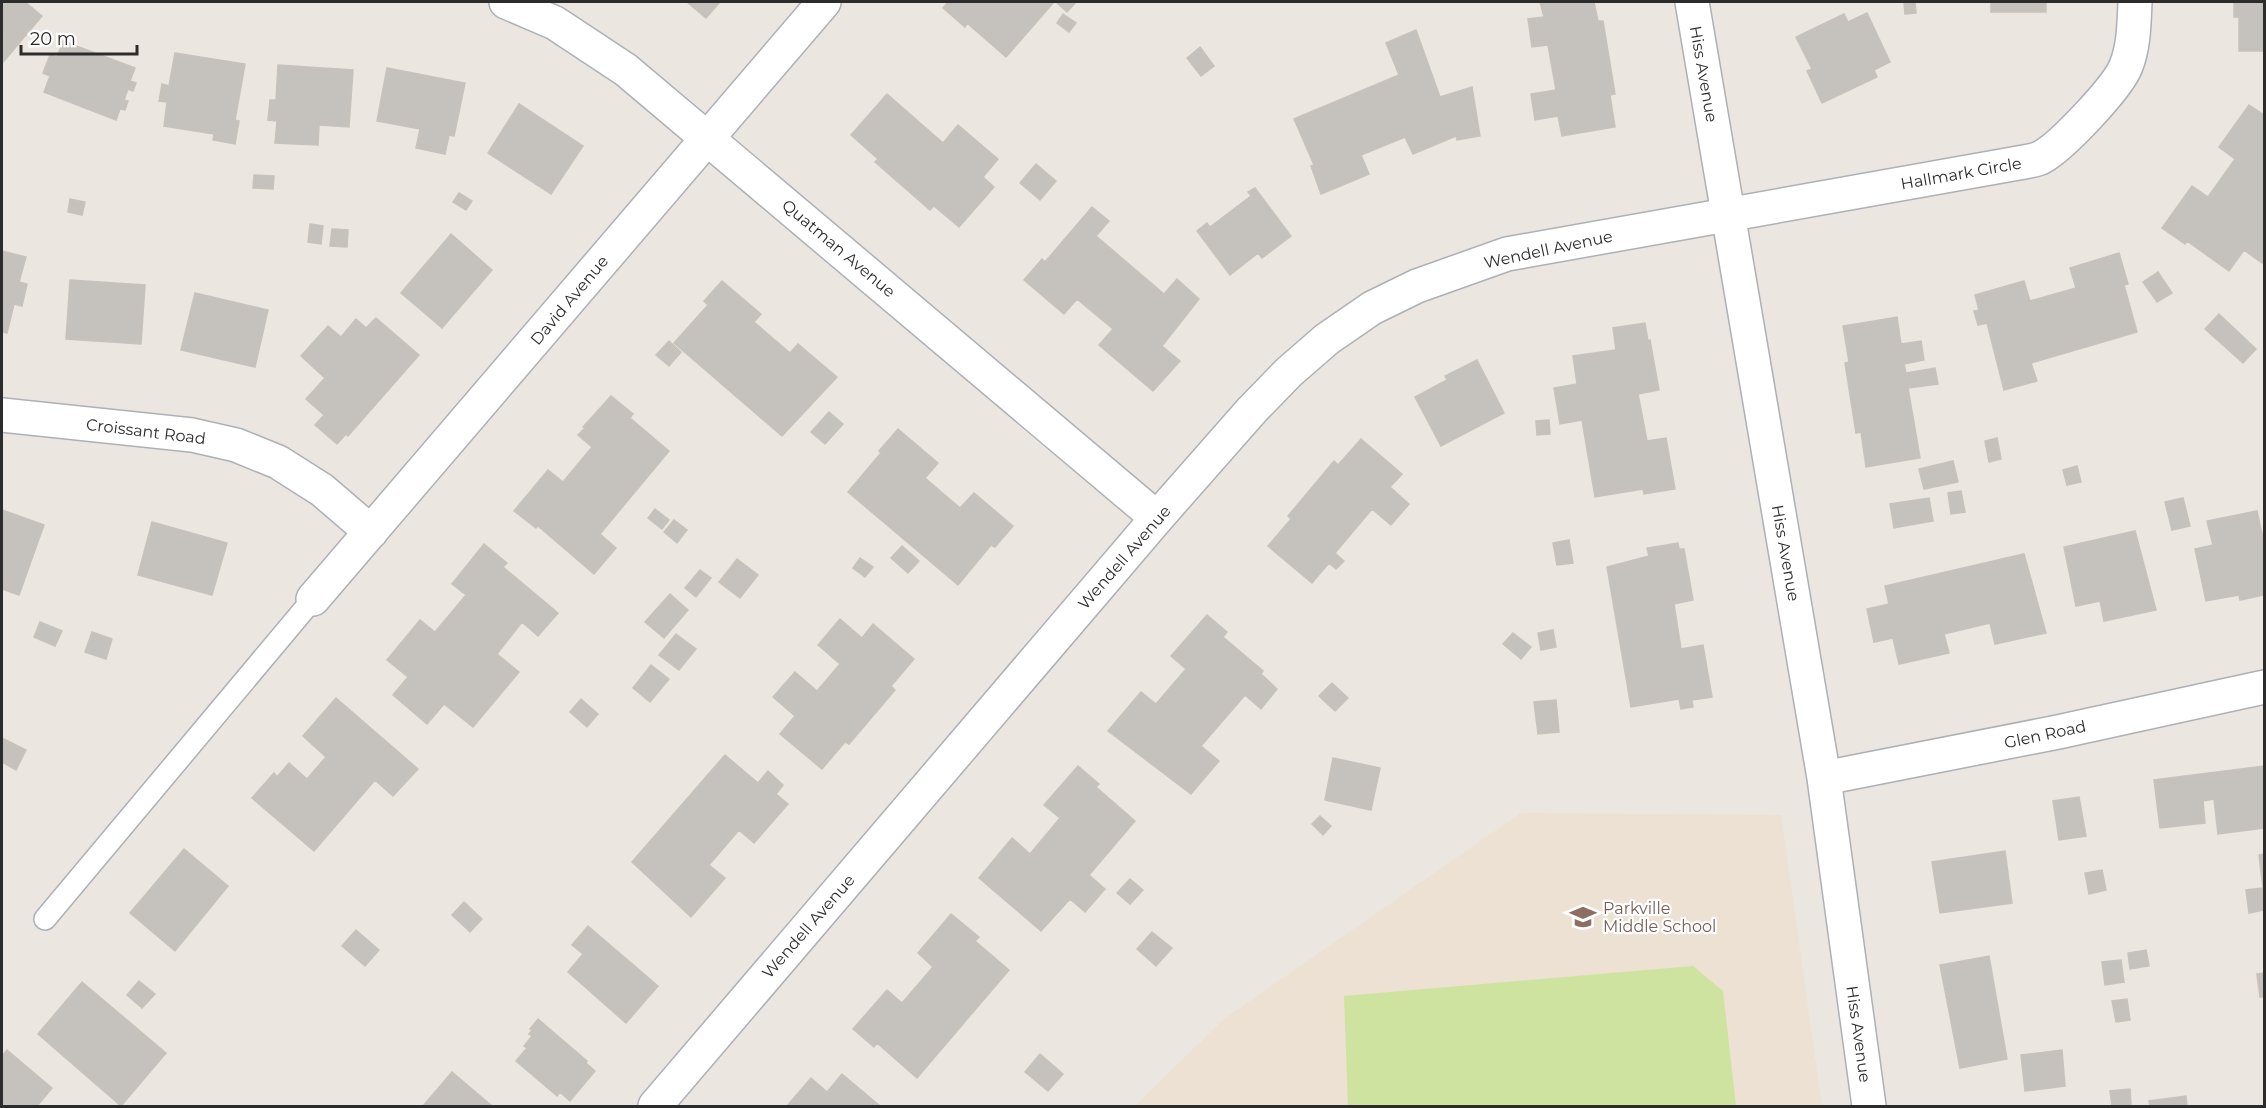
<svg xmlns="http://www.w3.org/2000/svg" width="2266" height="1108" viewBox="0 0 2266 1108" font-family="Montserrat,sans-serif">
<rect width="100%" height="100%" fill="#ece6e0"/>
<!-- education -->
<path fill="#ece1d2" d="M1521,813L1781,815L1822,1106H1135L1224,1019Z"/>
<!-- pitch -->
<path fill="#cee3a0" d="M1693,966L1723,991L1736,1106H1348L1344,996Z"/>
<!-- building -->
<path fill="#c5c1bc" stroke="#c8c2ba" stroke-width="1.5" d="M2,2H25L42,16L4,61Z
M687,2H720L706,18Z
M948,2H1054L1006,57L967,23L965,27L943,8Z
M1056,2H1076L1067,12Z
M1540,2H1594L1598,21H1603L1615,94L1610,95L1615,127L1562,136L1558,116L1535,120L1531,94L1556,90L1548,45L1532,47L1528,19L1544,17Z
M1904,2H1915L1916,13L1905,14Z
M1991,2H2046V12H1991Z
M2234,2H2264V51H2239V17H2234Z
M1867,13L1890,62L1874,70L1877,77L1822,103L1807,71L1812,69L1796,37L1844,14L1848,22Z
M1063,14L1076,23L1069,32L1057,23Z
M1416,30L1440,97L1472,87L1480,136L1457,140L1456,136L1413,154L1405,137L1361,155L1369,174L1321,194L1311,166L1314,165L1294,119L1399,75L1386,43Z
M63,41L135,68L130,81L136,83L133,91L128,89L124,100L128,101L125,110L120,109L116,120L44,92L50,76L43,73L50,55L57,57Z
M1200,47L1214,66L1201,76L1187,58Z
M175,53L245,64L235,120L239,121L235,144L213,140L214,134L164,126L167,102L159,101L162,84L169,86Z
M278,65L353,70L349,127L319,125L318,145L275,143L277,121L268,120L270,100H276Z
M387,68L465,83L454,136L449,135L445,154L416,148L420,129L377,121Z
M887,94L943,143L958,125L998,159L983,177L994,187L959,227L934,206L930,210L875,162L878,159L851,135Z
M519,104L583,146L551,194L488,153Z
M2249,105L2264,115V259L2262,263L2244,250L2229,271L2187,241L2185,244L2162,228L2192,186L2208,197L2235,159L2219,147Z
M1036,164L1056,181L1040,200L1020,183Z
M254,175L274,176L273,189L253,188Z
M1255,188L1291,236L1262,258L1258,253L1230,275L1197,231L1207,223L1210,227L1251,196L1248,192Z
M459,193L472,201L466,210L453,202Z
M70,199L85,202L82,215L68,212Z
M1092,207L1109,221L1096,236L1164,294L1177,279L1199,299L1162,346L1180,361L1153,391L1099,345L1113,329L1077,299L1064,314L1024,280L1042,259L1045,262Z
M310,224L323,226L321,244L308,242Z
M332,229L348,230L347,247L330,246Z
M451,234L492,270L442,328L401,293Z
M2,251L26,257L19,282L27,284L22,306L14,304L7,333L2,332Z
M2119,253L2128,284L2124,285L2137,332L2031,363L2037,381L2004,390L1987,323L1978,325L1974,311L1979,310L1975,295L2024,281L2030,301L2076,288L2070,268Z
M2158,272L2172,293L2157,302L2143,282Z
M70,280L145,285L141,344L66,339Z
M722,281L761,314L754,322L790,353L798,344L837,377L782,436L674,343L708,305L704,301Z
M195,293L268,310L255,367L181,350Z
M2219,314L2256,349L2243,363L2205,329Z
M1897,317L1901,344L1921,341L1924,360L1904,364L1906,373L1935,368L1938,384L1908,388L1920,458L1866,467L1861,432L1856,433L1845,363L1849,362L1843,326Z
M376,318L419,355L348,436L346,434L337,444L315,425L324,415L306,399L325,378L301,356L328,326L341,337L356,319L366,328Z
M1645,323L1648,341L1650,340L1659,390L1638,394L1647,441L1666,438L1675,489L1644,494L1643,489L1595,497L1582,420L1560,424L1554,388L1577,384L1573,356L1616,350L1613,328Z
M669,341L681,352L669,366L656,355Z
M1477,360L1504,413L1441,446L1415,397L1447,380L1445,376Z
M611,396L633,414L630,418L669,451L600,534L616,548L594,574L538,526L536,528L514,511L548,470L563,482L592,447L578,435L585,428L583,427Z
M829,412L843,424L825,444L811,432Z
M1549,420L1550,434L1537,435L1536,421Z
M898,429L938,463L925,478L960,508L974,493L1013,526L995,547L991,545L958,585L848,492L881,453L879,451Z
M1997,438L2001,459L1989,462L1985,441Z
M1361,439L1402,474L1390,487L1409,504L1391,525L1372,509L1335,553L1344,561L1336,569L1329,563L1312,583L1268,546L1291,519L1288,516L1334,461L1338,465Z
M1953,461L1958,482L1924,489L1919,469Z
M2077,466L2081,482L2067,485L2063,470Z
M1961,491L1965,512L1951,514L1948,493Z
M1929,498L1933,521L1894,528L1890,504Z
M2183,498L2190,526L2172,530L2165,502Z
M655,509L669,520L662,529L648,518Z
M2,510L44,525L19,595L2,589Z
M2257,511L2262,534L2264,533V595L2240,600L2239,595L2206,601L2195,549L2213,545L2207,521Z
M674,520L687,530L677,543L664,532Z
M152,522L227,543L212,595L138,575Z
M2135,531L2156,610L2104,621L2100,601L2076,606L2064,547Z
M1569,540L1573,563L1557,565L1553,543Z
M1678,543L1679,549H1684L1693,600L1674,604L1681,649L1703,645L1712,697L1692,700L1693,707L1681,709L1679,699L1631,707L1607,567L1649,556L1647,548Z
M484,544L507,563L503,567L558,613L538,636L522,622L497,654L519,672L473,727L444,704L427,724L393,695L408,677L387,660L420,620L435,632L466,595L452,584Z
M902,546L919,561L908,573L891,558Z
M2024,554L2046,633L1995,644L1990,623L1944,634L1949,653L1899,664L1893,638L1874,642L1867,609L1889,604L1885,586Z
M860,558L873,567L865,577L853,568Z
M737,559L758,575L740,598L719,582Z
M700,570L711,578L696,597L685,588Z
M670,594L688,610L664,638L645,622Z
M1207,615L1227,632L1223,637L1263,671L1261,674L1277,689L1261,709L1245,695L1201,746L1219,761L1191,794L1108,731L1141,692L1156,704L1186,669L1171,656Z
M840,619L862,638L873,624L914,659L891,686L895,690L849,744L845,742L822,769L780,734L795,716L773,697L795,672L817,691L840,664L818,645Z
M40,622L62,631L55,646L34,637Z
M1553,630L1556,647L1541,650L1538,633Z
M92,632L112,639L106,659L85,652Z
M1513,633L1531,647L1521,659L1503,644Z
M676,634L696,649L679,670L659,655Z
M651,665L669,679L650,702L633,688Z
M1332,683L1348,698L1335,711L1319,696Z
M336,698L418,769L393,796L375,780L314,851L252,798L274,773L277,777L289,763L307,779L326,757L303,736Z
M581,699L598,714L587,727L570,712Z
M1556,700L1559,732L1538,734L1534,702Z
M2,738L26,750L16,770L2,762Z
M725,755L758,783L768,771L783,785L776,794L788,804L754,843L739,830L709,865L725,878L691,917L632,862Z
M1333,758L1380,768L1371,810L1325,800Z
M1078,766L1099,784L1096,787L1135,821L1089,875L1105,889L1085,912L1070,899L1041,931L979,878L1012,838L1030,854L1060,818L1044,805Z
M2264,766V828L2218,834L2214,799L2203,801L2205,823L2160,828L2154,780Z
M2079,797L2086,836L2059,840L2053,801Z
M1320,816L1331,826L1323,835L1312,824Z
M184,849L228,886L175,951L130,913Z
M2005,851L2012,903L1940,913L1932,862Z
M2264,854V910L2249,913L2246,890L2263,888L2259,855Z
M2102,870L2106,890L2089,894L2085,873Z
M1130,879L1143,890L1130,904L1117,893Z
M464,902L482,919L470,932L452,915Z
M951,914L979,937L975,941L1009,970L917,1078L877,1043L874,1047L853,1029L887,990L902,1003L933,967L918,953Z
M588,926L658,986L626,1023L568,972L583,954L572,945Z
M356,930L379,950L365,966L342,946Z
M1152,932L1172,948L1156,966L1137,949Z
M2146,950L2149,966L2130,969L2128,953Z
M1989,956L2007,1059L1960,1068L1940,965Z
M2121,960L2124,982L2105,985L2102,962Z
M2264,973V997H2260L2257,974Z
M139,981L155,994L142,1008L127,995Z
M82,982L166,1053L121,1106L38,1034Z
M2127,999L2130,1020L2116,1022L2112,1001Z
M538,1019L587,1061L586,1063L595,1071L570,1101L560,1092L557,1096L516,1061L527,1048L524,1046L532,1036L529,1034L532,1030L530,1029Z
M7,1050L52,1088L37,1106H2V1056Z
M2062,1050L2065,1086L2025,1091L2021,1055Z
M1040,1054L1063,1074L1048,1091L1025,1072Z
M452,1072L492,1106H423Z
M842,1074L880,1106H787L811,1078L827,1092Z
M2130,1089L2131,1105L2112,1106L2110,1091Z
M2186,1096L2187,1106H2150L2149,1101Z"/>
<g fill="none" stroke-linecap="round" stroke-linejoin="round">
<!-- lane casing -->
<g stroke="#adb0b7" stroke-width="24">
<path id="lane" d="M45,919L313,599"/>
</g>
<!-- street casing -->
<g stroke="#adb0b7" stroke-width="36">
<path id="street" d="M506,2L555,23L626,70L1157,518
M1692,2L1824,778L1869,1106
M2,415L192,435L236,445L278,462L322,490L371,532
M313,599L824,2
M1824,778L2058,732L2264,687
M655,1106L1157,518L1252,410L1289,372L1327,339L1372,308L1417,286L1507,254L2024,162C2030,161 2037,160 2042,157C2062,146 2118,87 2126,66C2134,46 2134,23 2135,2"/>
</g>
<!-- lane -->
<use href="#lane" stroke="#fff" stroke-width="21"/>
<!-- street -->
<use href="#street" stroke="#fff" stroke-width="33"/>
</g>
<!-- icons -->
<defs>
<g id="school-bare" transform="scale(2.07)"><path d="M0-5L7-2L0 1L-7-2ZM-4 1L0 2.5L4 1V4Q0 6-4 4Z" fill="#8d6e63" stroke="#fff" stroke-width="2.5" paint-order="stroke"/></g>
</defs>
<g fill-rule="evenodd">
<use href="#school-bare" x="1583" y="917"/>
</g>
<g text-anchor="middle" stroke-width="4.5" stroke-linejoin="round" paint-order="stroke">
<!-- street labels -->
<g font-size="16" fill="#2c2c2c" stroke="#fff">
<text transform="translate(1704 74) rotate(80)" y="6">Hiss Avenue</text>
<text transform="translate(1961 173) rotate(-10)" y="6">Hallmark Circle</text>
<text transform="translate(839 248) rotate(40)" y="6">Quatman Avenue</text>
<text transform="translate(1548 249) rotate(-12)" y="6">Wendell Avenue</text>
<text transform="translate(569 300) rotate(-50)" y="6">David Avenue</text>
<text transform="translate(146 431) rotate(7)" y="6">Croissant Road</text>
<text transform="translate(1786 553) rotate(80)" y="6">Hiss Avenue</text>
<text transform="translate(1124 557) rotate(-49)" y="6">Wendell Avenue</text>
<text transform="translate(2045 734) rotate(-12)" y="6">Glen Road</text>
<text transform="translate(808 926) rotate(-49)" y="6">Wendell Avenue</text>
<text transform="translate(1859 1034) rotate(82)" y="6">Hiss Avenue</text>
</g>
<!-- education labels -->
<g font-size="16" fill="#785e54" stroke="#fff" text-anchor="start">
<text x="1603" y="914">Parkville<tspan x="1603" dy="18">Middle School</tspan></text>
</g>
</g>
<!-- border -->
<rect width="2266" height="1108" fill="none" stroke="#2c2c2c" stroke-width="6"/>
<!-- scale -->
<path d="M21 45v9h116v-9" fill="none" stroke="#2c2c2c" stroke-width="3"/>
<text x="30" y="45" font-size="18" fill="#2c2c2c" stroke="#ffffff" stroke-width="4.5" paint-order="stroke">20 m</text>
</svg>
